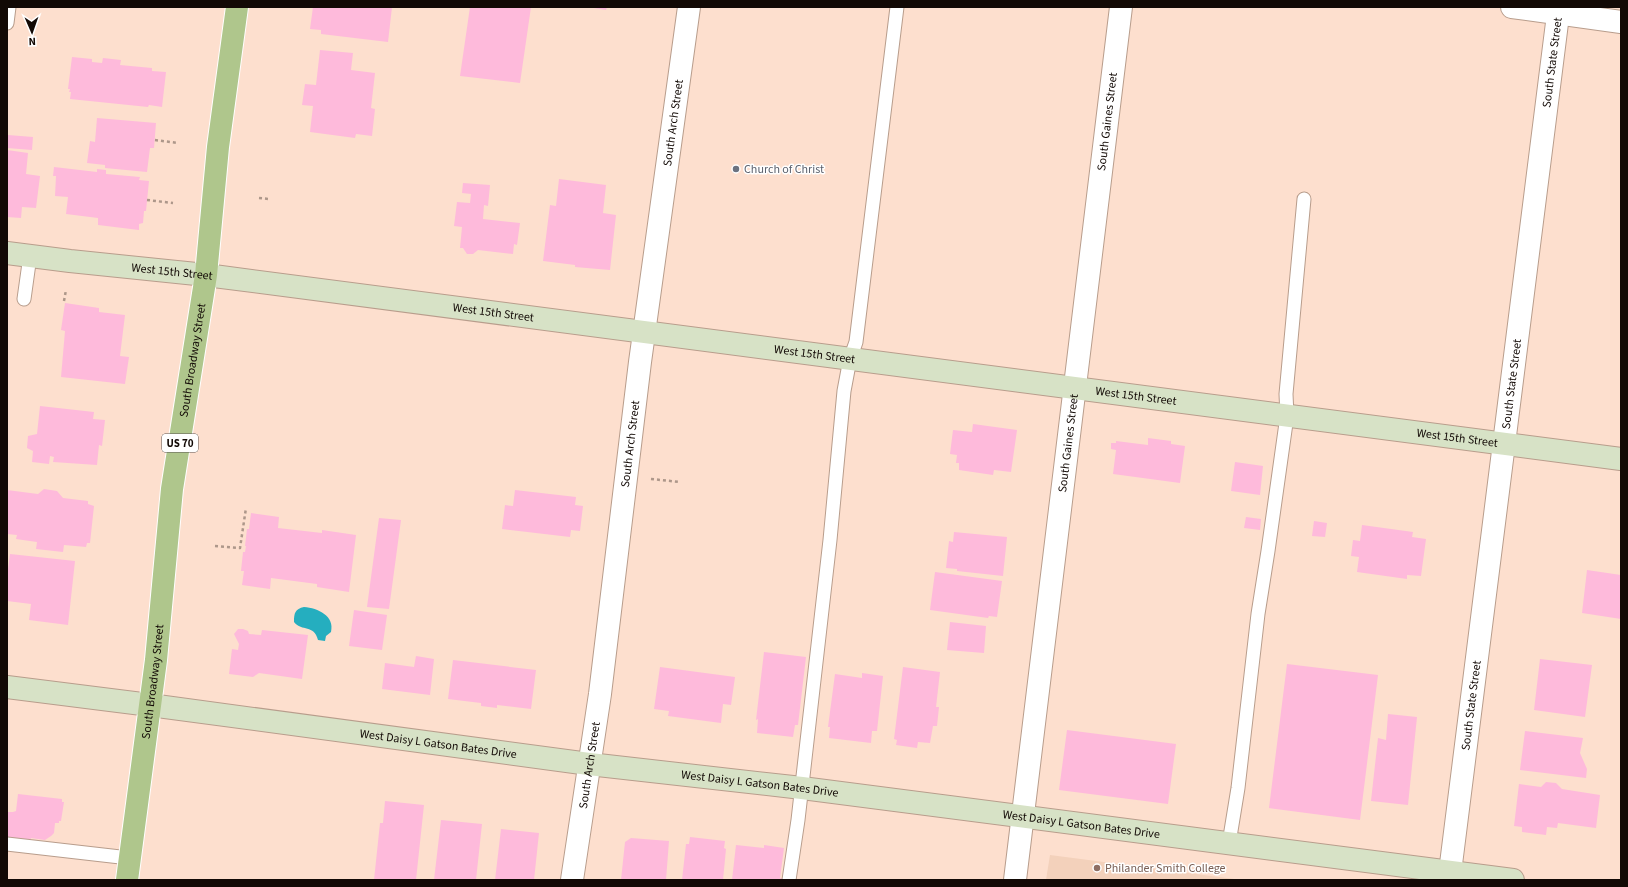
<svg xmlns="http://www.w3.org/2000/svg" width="1628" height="887" viewBox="0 0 1628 887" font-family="'Source Sans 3',sans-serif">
<rect width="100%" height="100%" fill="#fddfce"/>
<!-- built -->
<path fill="#f3d1bb" d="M1050,855L1242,880H1046Z"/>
<!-- water -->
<path fill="#25aebf" d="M304,607C318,608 335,616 331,632L326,636L325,641L318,640C314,624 302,632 294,622C294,613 295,609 304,607Z"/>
<!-- building -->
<path fill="#febadb" d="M313,7H392L388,42L321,34V30L310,29Z
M470,7H531L520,83L460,76Z
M588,7H607L606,10Z
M320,50L353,53L351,70L375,73L371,108L375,109L372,136L356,134L355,138L310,132L313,106L302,105L305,84L316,85Z
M72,57L92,59V62L102,63L103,58L121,60L120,65L152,68V71L166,72L162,107L149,105L148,107L70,99L71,92H69L70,89H68Z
M97,118L156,123L154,148H150L147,172L105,168V165L87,163L90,141L95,142Z
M8,135L33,137L32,150L7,148Z
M7,150L28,153L26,174L40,176L36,208L22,207L21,218L7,217Z
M54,167L97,172V169L106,170V174L140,177L139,180L149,181L146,211H144L143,223L139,224V230L98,225V218L66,214L68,197L55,196L56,176H53Z
M559,179L606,185L603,213L616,215L610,270L575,267V265L543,261L550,205L556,206Z
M463,183L490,185L488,206L484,205L483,219L520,223L517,245L514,244L513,254L478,250L473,254H467L463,248H460L462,227L454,226L457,202L470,203L471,194L462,193Z
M65,303L99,308V312L125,315L120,356L129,357L125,384L61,377L65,331L61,330Z
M40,406L94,412L93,419L105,420L102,446L99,445L97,465L53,462L54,457L50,456L49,464L32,462L33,451L27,448L28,436L37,434Z
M973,424L1017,430L1011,472L994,470L993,475L959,470V463H956L957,455L950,454L953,430L972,432Z
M1148,438L1171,441V444L1185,446L1180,483L1113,474L1116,450L1111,449V443H1116V441L1148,445Z
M1235,462L1263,466L1260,495L1231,491Z
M44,489L57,491L63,498L88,501V504L94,506L90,543H87L86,547L64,545L63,552L36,549L37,542L16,539L17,535L7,534V490L38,494Z
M515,490L576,497L575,505L583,506L580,531L571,530L570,537L502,529L505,505L513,506Z
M251,513L279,517L278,528L322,533V530L356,535L349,592L317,587V584L271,578L270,589L242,585L244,571H241L243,552H245L246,546H245L247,529H249Z
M1246,517L1261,519L1260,530L1244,528Z
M379,518L401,520L389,609L367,607Z
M1314,521L1327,523L1325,537L1312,536Z
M1362,525L1413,532L1412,537L1426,539L1421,576L1407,575V579L1357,572L1359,557L1351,556L1353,540L1360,541Z
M954,532L1007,537L1003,576L957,571V569L946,568L949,541L953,542Z
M10,554L75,561L68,625L29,620L31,604L7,601V577Z
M1587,570L1621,575V619L1582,613Z
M935,572L1002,581L997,617L989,616L988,618L930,610Z
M354,610L387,615L382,650L349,646Z
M950,622L986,626L984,653L947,650Z
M238,629H243L248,631L249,634L261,635L262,630L308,635L302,679L259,673L253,677L229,674L232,649L238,650L239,644L234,634Z
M764,652L806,657L798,725H795L793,737L757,733L758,719L756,720Z
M416,656L434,659L430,695L382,689L385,663L414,667Z
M1540,659L1592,665L1585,717L1534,710Z
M453,660L536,670L531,709L497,705V708L481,706V703L448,699Z
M1287,664L1378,675L1360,820L1269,808Z
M660,667L735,677L731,705L723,704L721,723L668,716L669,711L654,709Z
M903,667L940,672L936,707H939L937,726H933L930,743L918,742L917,748L896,745L897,740L894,739Z
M862,673L883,676L877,731H872L871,743L829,738L830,727H828L835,674L862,678Z
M1388,714L1417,717L1408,805L1371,801L1378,738L1386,740Z
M1067,730L1176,744L1168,804L1059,790Z
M1525,731L1583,738L1580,753L1587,769L1586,778L1520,770Z
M1546,782L1556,783L1562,789L1600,795L1596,828L1558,823L1557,828L1547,827L1546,835L1522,832V827L1514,826L1519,784L1541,787Z
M18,794L62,799V802H64L61,821H59V823H55L54,833L51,836L45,840L31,838L30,842L7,839V812H13L16,811Z
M385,801L424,805L416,880H374L380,823H383Z
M441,820L482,824L476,880H434Z
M501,829L539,833L534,880H495Z
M690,837L725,841L724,848L726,849L723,880H682L686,844H689Z
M631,838L669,841L666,880H621L625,842Z
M736,845L764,848V845L784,848L780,878L784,879V880H732Z"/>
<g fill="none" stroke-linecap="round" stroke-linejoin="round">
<!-- lane casing -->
<g stroke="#b89d8c" stroke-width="15">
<path id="lane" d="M7,23L9,7
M24,299L30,256
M1229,843L1238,788L1258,614L1268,551L1287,416L1286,394L1304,199
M7,844L129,858
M789,880L798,820L830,540L844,391L850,359L856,342L897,7"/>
</g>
<!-- street casing -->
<g stroke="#b89d8c" stroke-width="24">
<g id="street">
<path d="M1512,7L1621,22"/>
<path id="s1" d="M572,880L600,694L640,362L689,7"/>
<path id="s2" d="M1015,880L1121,7"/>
<path id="s3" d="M1449,880L1559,7"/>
</g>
</g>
<!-- secondary casing -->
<g stroke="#b89d8c" stroke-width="24">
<g id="secondary">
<path id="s4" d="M7,253L70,261L206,275L1621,459"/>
<path id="s5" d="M7,687L150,705L589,764L802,788L1513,880"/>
</g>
</g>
<!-- primary casing -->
<g stroke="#fff" stroke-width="24">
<g id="primary">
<path id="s6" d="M127,880L156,660L172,489L206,275L218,147L237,7"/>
</g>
</g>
<!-- path -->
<path stroke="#ad978a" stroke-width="2.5" stroke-dasharray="3 3" stroke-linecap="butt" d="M155,140L178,143
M259,198L269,199
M147,200L173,203
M64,301L66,290
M651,479L680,482
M215,546L240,548L246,508"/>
<!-- lane -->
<use href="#lane" stroke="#fff" stroke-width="13"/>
<!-- street -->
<use href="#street" stroke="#fff" stroke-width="22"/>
<!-- secondary -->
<use href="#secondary" stroke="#d7e2c6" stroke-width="22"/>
<!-- primary -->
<use href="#primary" stroke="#afc68c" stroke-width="22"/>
</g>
<!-- markers -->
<circle fill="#6b7280" stroke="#fff" stroke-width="1.5" cx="736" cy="169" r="4"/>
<circle fill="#8d6e63" stroke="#fff" stroke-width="1.5" cx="1097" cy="868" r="4"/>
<g text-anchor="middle" stroke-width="3" stroke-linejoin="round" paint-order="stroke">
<!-- shield labels -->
<rect fill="#fff" stroke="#595350" stroke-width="1" x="162" y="434" width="36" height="18" rx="3"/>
<g font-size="11" font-weight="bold" fill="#120905">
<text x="180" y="447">US 70</text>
</g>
<!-- street labels -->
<g font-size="12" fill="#120905" stroke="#fff">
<text dy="4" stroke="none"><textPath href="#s3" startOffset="824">South State Street</textPath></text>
<text dy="4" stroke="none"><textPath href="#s1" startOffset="764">South Arch Street</textPath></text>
<text dy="4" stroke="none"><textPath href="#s2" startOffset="764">South Gaines Street</textPath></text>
<text dy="4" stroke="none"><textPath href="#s4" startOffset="166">West 15th Street</textPath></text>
<text dy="4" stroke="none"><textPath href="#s4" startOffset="490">West 15th Street</textPath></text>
<text dy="4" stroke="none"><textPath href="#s4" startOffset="814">West 15th Street</textPath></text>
<text dy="4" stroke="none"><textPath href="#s6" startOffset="524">South Broadway Street</textPath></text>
<text dy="4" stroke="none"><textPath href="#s3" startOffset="500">South State Street</textPath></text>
<text dy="4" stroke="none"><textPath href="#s4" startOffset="1138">West 15th Street</textPath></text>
<text dy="4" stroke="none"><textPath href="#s4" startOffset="1462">West 15th Street</textPath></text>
<text dy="4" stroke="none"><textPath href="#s2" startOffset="440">South Gaines Street</textPath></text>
<text dy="4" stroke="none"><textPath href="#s1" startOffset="440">South Arch Street</textPath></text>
<text dy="4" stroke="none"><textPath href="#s6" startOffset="200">South Broadway Street</textPath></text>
<text dy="4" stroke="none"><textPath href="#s3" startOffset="176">South State Street</textPath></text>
<text dy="4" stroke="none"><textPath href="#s5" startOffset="435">West Daisy L Gatson Bates Drive</textPath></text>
<text dy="4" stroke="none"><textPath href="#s1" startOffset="116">South Arch Street</textPath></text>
<text dy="4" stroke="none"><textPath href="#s5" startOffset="759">West Daisy L Gatson Bates Drive</textPath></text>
<text dy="4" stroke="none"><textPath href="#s5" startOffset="1083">West Daisy L Gatson Bates Drive</textPath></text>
</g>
<!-- worship labels -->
<g font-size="12" fill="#5b616d" stroke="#fff" text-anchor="start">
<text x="744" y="173">Church of Christ</text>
</g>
<!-- education labels -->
<g font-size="12" fill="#785e54" stroke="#fff" text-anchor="start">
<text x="1105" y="872">Philander Smith College</text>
</g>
</g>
<!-- border -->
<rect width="1628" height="887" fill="none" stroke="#120905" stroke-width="16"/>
<!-- north arrow -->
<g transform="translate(32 32) rotate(178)" stroke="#ffffff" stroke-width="3" paint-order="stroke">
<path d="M0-3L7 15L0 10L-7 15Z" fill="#120905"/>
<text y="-6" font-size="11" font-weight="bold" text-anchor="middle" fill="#120905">N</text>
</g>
</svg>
